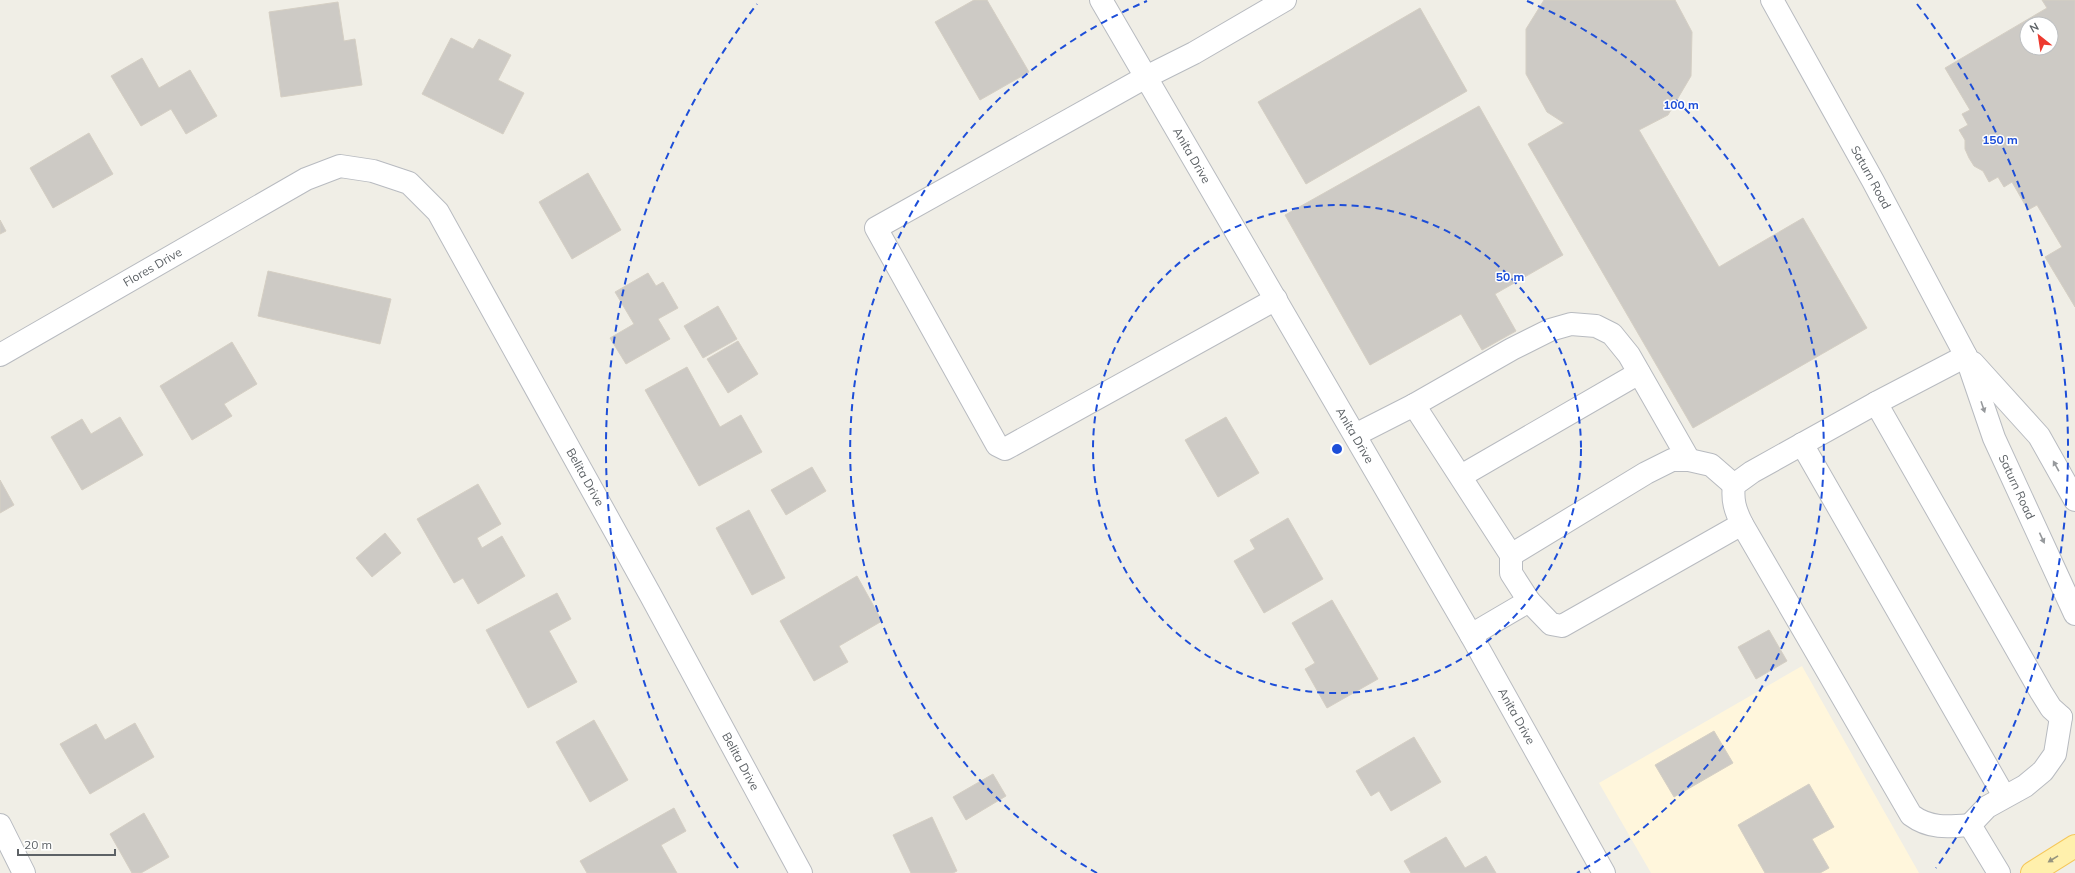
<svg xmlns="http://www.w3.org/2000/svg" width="2075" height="873" viewBox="0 0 2075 873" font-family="Mulish,sans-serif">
<rect width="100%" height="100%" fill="#f0eee6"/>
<!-- commercial -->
<path fill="#fff6dc" d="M1802,666L1919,873H1651L1599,783Z"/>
<!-- building -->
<path fill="#cdcac5" stroke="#d5cfc4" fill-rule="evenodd" d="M974,0H987L1029,72L980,100L935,22Z
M1544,0H1675L1692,32L1691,76L1668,115L1639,130L1719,267L1803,218L1867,328L1693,428L1528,144L1564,123L1547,112L1526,74V29Z
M2042,0H2075V307L2045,257L2062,247L2037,205L2028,210L2012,182L2004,187L1998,177L1989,182L1983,171L1974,166L1969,158L1965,149V140L1959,130L1968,125L1962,114L1970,110L1945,68L2047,8ZM2027,24H2051V48H2027Z
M338,2L344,41L355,39L362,85L281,97L269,12Z
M1420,8L1467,91L1306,184L1258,102Z
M451,38L473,49L479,39L511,55L498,80L524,93L503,134L422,94Z
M142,58L159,88L190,70L217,116L186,134L171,109L141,126L111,76Z
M1479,106L1563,255L1495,294L1516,331L1482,350L1461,314L1370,365L1285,215Z
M89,133L113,174L53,208L30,168Z
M588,173L621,230L572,259L539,202Z
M0,220L6,231L0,234Z
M268,271L391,299L380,344L258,316Z
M648,273L656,286L663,282L678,308L658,319L670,339L626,364L610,338L634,324L615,292Z
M718,306L737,339L703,358L684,326Z
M738,341L758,374L728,393L707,359Z
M232,342L257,384L224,404L232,416L192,440L160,386Z
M687,367L720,427L741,415L762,452L699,486L645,390Z
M120,417L143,455L82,490L51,437L82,419L91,434Z
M1226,417L1259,473L1218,497L1185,440Z
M812,467L826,491L786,515L771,490Z
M0,480L14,505L0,513Z
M478,484L501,524L477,538L482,548L502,536L525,576L478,604L463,578L454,583L417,519Z
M749,510L785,578L752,595L716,528Z
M1288,518L1323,579L1264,613L1234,561L1255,549L1250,540Z
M385,533L401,553L372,577L356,558Z
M857,576L882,621L839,646L848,662L814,681L780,621Z
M557,593L571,619L549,631L577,682L528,708L486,630Z
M1332,600L1378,679L1327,708L1305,669L1315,663L1292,623Z
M1769,630L1787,661L1756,679L1738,647Z
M594,720L628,780L590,802L556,742Z
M135,723L154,757L90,794L60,744L96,724L105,740Z
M1714,731L1733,763L1674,797L1655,765Z
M1414,737L1441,782L1391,811L1379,791L1371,796L1356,771Z
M993,774L1006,796L966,820L953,797Z
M1809,784L1834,827L1812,839L1829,868L1820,873H1765L1738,825Z
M674,808L686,831L661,845L677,873H587L580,861Z
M144,813L169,857L141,873H132L110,834Z
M932,817L957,871L953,873H911L893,835Z
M1446,837L1465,868L1486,856L1496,873H1411L1404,861Z"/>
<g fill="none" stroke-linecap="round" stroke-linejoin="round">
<!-- minor casing -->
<g stroke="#b8bbc0" stroke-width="24">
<g id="minor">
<path id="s1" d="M1101,0L1471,635L1604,873"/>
<path id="s2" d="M1772,0L1873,181L1966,356L1994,438L2075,614"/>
<path d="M1276,299L1005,449L997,445L876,228L1146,77L1194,53L1285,0"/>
<path id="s3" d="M0,355L306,179L340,166L373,171L409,183L438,212L651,596L801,873"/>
<path d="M1966,356L1876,403L2041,692L2051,708L2061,717"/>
<path d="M1973,363L2039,436L2075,500"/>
<path d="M1876,403L1752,472L1734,485C1732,500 1735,510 1742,524L1911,815C1930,829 1948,827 1970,825"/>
<path d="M1414,405L1512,349L1550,330L1571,324L1596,326L1612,334L1629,355L1689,460"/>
<path d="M1355,435L1414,405L1511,555"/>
<path d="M1802,444L2004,796"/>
<path d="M1461,476L1639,373"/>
<path d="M1529,601L1511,573V555L1646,473L1672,460H1689L1711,465L1734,485"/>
<path d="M1471,635L1529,601L1551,624L1562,626L1742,524"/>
<path d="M0,825L24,873"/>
<path d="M1999,873L1970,825L1987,807L2025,786L2043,771L2055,754L2061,717"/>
</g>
</g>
<!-- major casing -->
<g stroke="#f5c75a" stroke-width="24">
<path id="major" d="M2032,873L2075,846"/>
</g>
<!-- minor -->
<use href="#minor" stroke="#fff" stroke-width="22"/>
<!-- major -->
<use href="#major" stroke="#fff0ac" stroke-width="22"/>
</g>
<!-- one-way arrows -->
<defs><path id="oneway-solid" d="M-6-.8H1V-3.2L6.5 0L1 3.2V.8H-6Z"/></defs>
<g fill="#96999c">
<use href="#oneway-solid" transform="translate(1983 407) rotate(71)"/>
<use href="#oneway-solid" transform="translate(2056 466) rotate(-119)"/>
<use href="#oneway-solid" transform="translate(2042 538) rotate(65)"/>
</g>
<use fill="#96947e" href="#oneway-solid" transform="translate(2053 859) rotate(148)"/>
<!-- distance rings -->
<g fill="none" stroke="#1d4ed8" stroke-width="2" stroke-dasharray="7 5">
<circle cx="1337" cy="449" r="244"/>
<path d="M1097 873A487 487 0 0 1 1147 1M1527 1A487 487 0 0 1 1577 873"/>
<path d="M738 868A731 731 0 0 1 757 4M1917 4A731 731 0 0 1 1936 868"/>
</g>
<g text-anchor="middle" stroke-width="3" stroke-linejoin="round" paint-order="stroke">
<!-- street labels -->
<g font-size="12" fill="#5d6266" stroke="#fff">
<text dy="4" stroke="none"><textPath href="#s1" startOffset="180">Anita Drive</textPath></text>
<text dy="4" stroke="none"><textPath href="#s2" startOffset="203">Saturn Road</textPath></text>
<text dy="4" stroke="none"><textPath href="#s3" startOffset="176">Flores Drive</textPath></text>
<text dy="4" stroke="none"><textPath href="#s1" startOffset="504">Anita Drive</textPath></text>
<text dy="4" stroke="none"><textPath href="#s3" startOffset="805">Belita Drive</textPath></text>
<text dy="4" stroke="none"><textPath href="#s2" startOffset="546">Saturn Road</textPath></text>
<text dy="4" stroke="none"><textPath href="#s1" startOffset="828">Anita Drive</textPath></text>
<text dy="4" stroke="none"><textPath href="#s3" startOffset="1129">Belita Drive</textPath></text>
</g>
</g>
<circle cx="1337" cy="449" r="6" fill="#1d4ed8" stroke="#fff" stroke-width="2"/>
<g font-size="12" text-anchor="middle" font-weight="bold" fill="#1d4ed8" stroke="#fff" stroke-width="3" stroke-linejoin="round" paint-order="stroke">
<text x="1681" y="109">100 m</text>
<text x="2000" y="144">150 m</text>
<text x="1510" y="281">50 m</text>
</g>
<!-- north arrow -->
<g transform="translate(2039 36) rotate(330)"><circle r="19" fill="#ffffff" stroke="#bec0c2"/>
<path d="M0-3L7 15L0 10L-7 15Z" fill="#ed3a2f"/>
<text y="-6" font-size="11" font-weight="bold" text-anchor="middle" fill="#5d6266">N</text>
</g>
<!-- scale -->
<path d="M18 849v6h97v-6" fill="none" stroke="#5d6266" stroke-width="2"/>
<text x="24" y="849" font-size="12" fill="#5d6266" stroke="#ffffff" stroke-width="3" paint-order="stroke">20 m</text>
</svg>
